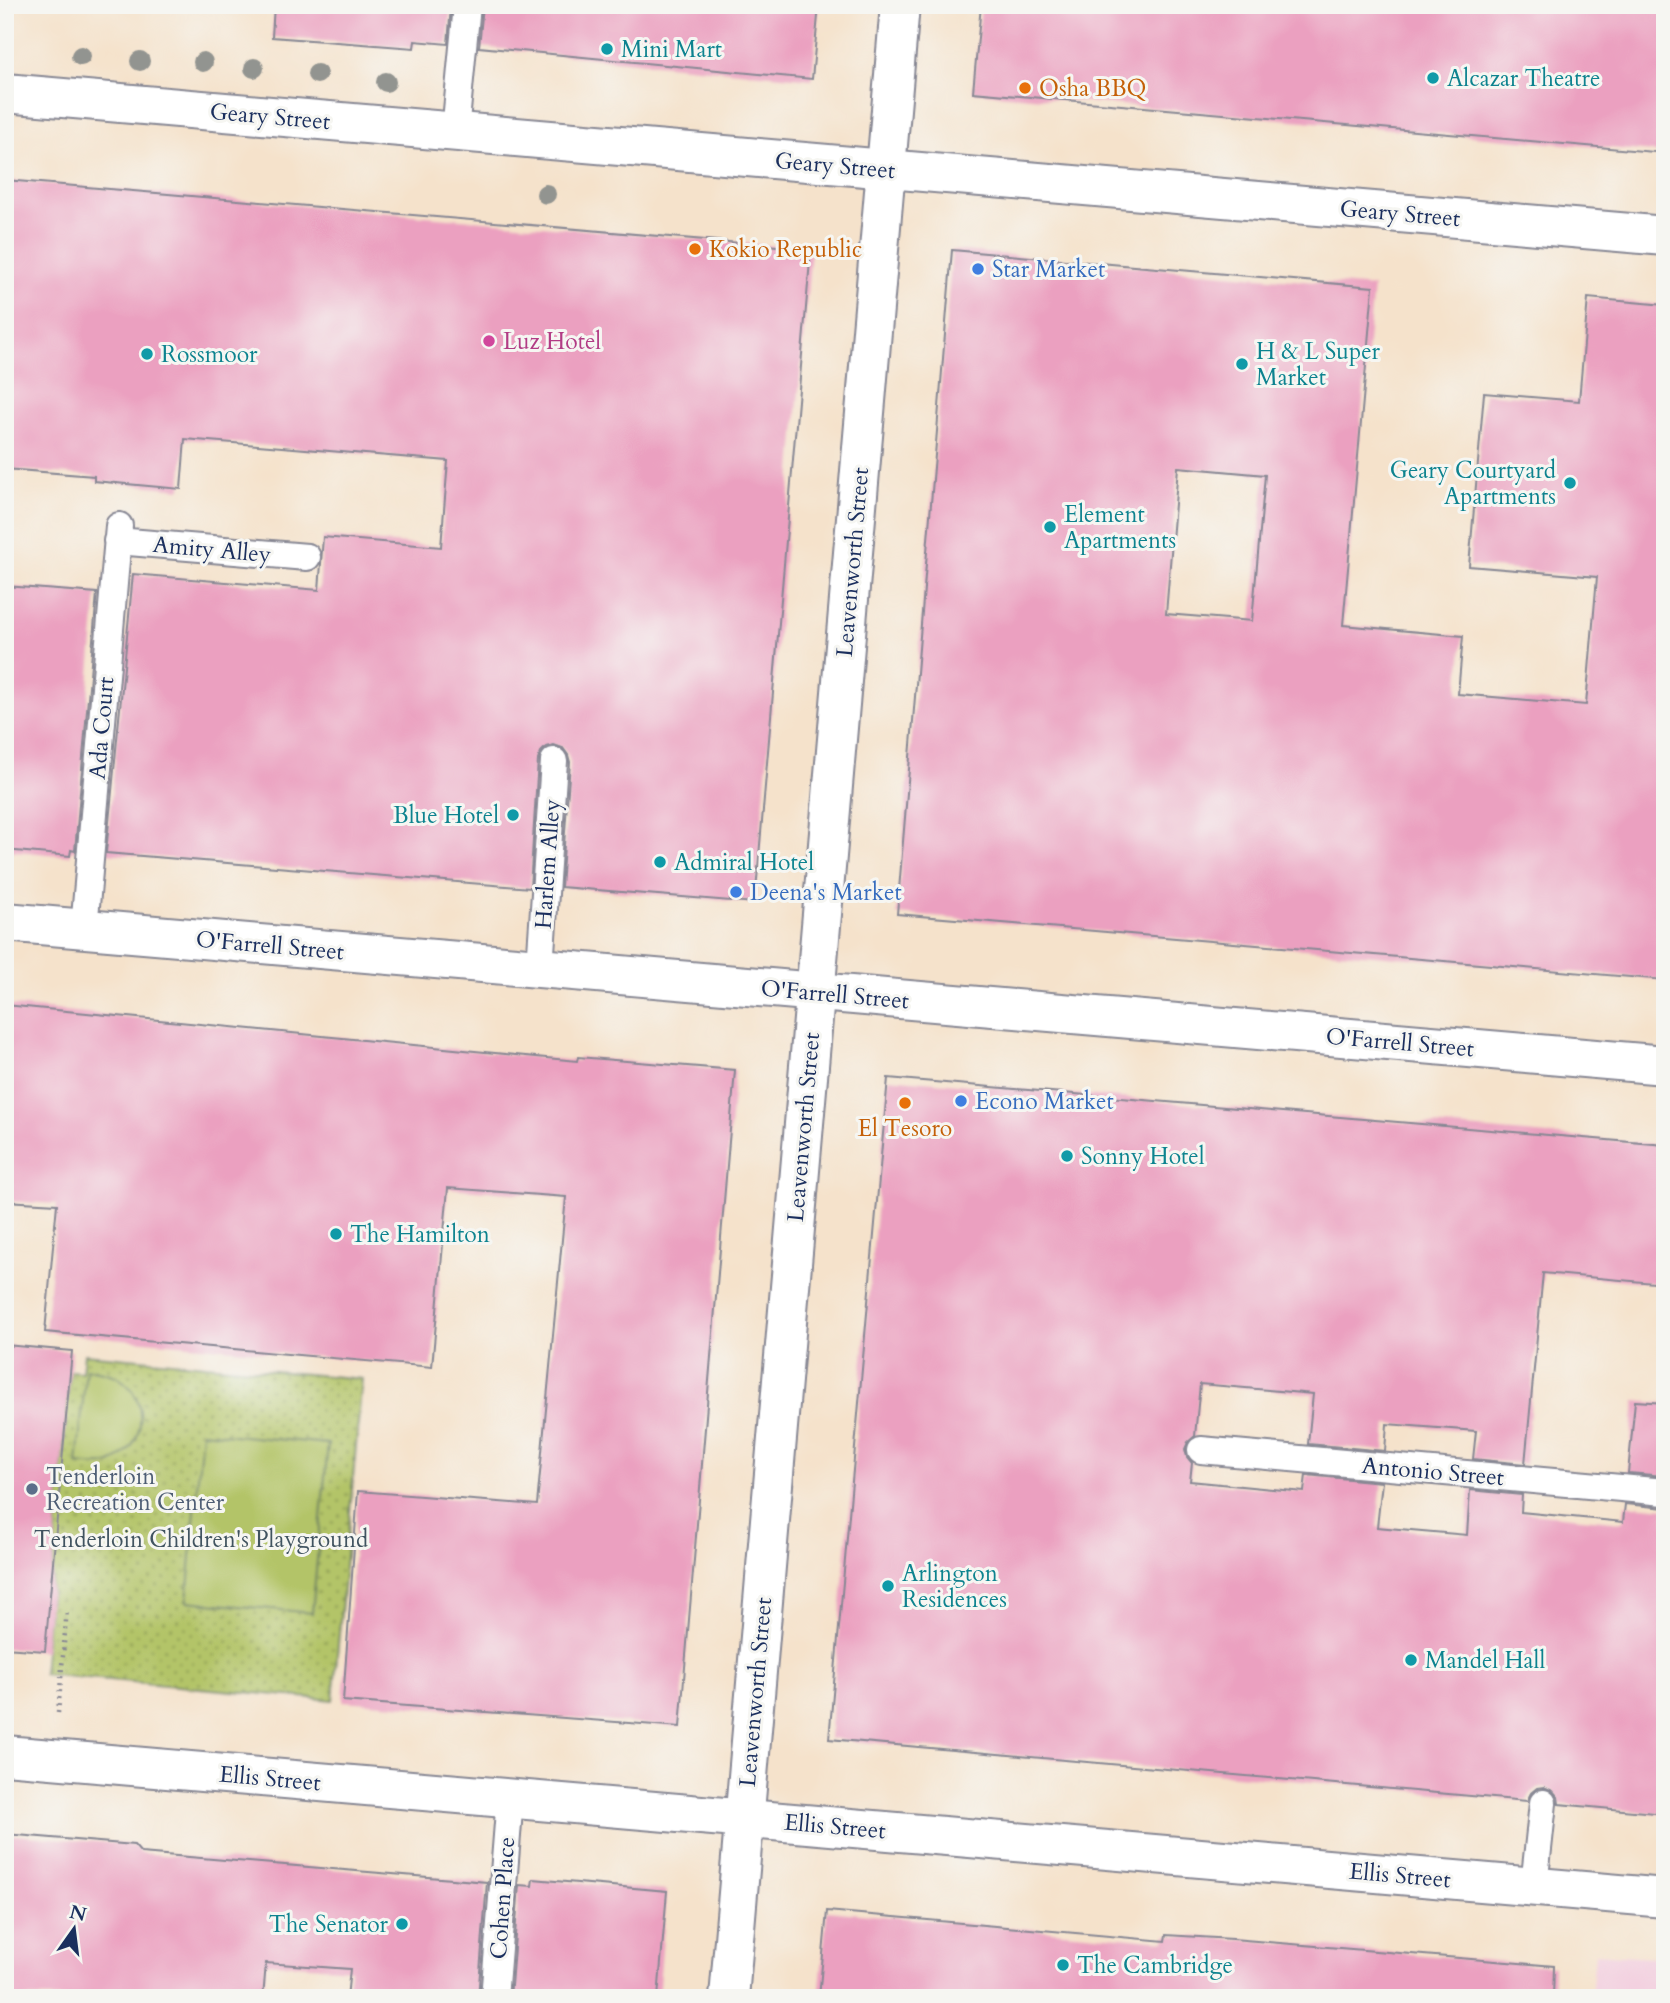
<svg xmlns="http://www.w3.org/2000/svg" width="1670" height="2003" viewBox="0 0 1670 2003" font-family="Cardo,serif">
<defs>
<pattern id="green-dots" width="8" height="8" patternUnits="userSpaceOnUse" patternTransform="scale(1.75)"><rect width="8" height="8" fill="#b3c467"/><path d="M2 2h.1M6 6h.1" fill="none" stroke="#91a058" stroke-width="1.8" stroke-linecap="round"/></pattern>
</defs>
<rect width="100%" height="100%" fill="#f6f6f2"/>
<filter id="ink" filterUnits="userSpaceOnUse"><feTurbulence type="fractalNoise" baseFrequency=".0143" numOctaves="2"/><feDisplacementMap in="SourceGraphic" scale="14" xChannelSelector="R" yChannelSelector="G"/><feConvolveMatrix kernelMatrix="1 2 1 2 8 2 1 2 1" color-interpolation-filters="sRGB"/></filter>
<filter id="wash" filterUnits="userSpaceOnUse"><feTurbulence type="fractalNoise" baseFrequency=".00686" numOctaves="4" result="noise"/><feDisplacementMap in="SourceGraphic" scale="28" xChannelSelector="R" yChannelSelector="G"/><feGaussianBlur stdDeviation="1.57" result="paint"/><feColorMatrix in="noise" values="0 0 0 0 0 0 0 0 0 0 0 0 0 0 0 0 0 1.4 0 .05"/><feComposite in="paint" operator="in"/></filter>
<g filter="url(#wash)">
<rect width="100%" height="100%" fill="#f5e2cb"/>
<!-- built -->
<path fill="#f3cfdf" d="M1595,1953L1665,1958V1998H1591Z"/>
<!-- green -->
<path fill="url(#green-dots)" stroke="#677a62" stroke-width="2" d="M84,1354L362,1379L333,1700L43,1674L70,1371L82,1372Z"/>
<!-- pitch -->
<path fill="#b3c467" stroke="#677a62" stroke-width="2" d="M86,1369C97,1371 108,1372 117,1377C154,1398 145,1455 104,1465C95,1466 86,1465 77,1464Z
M202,1432L328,1444L312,1613L187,1601Z"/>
<g id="blocks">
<!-- building -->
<path fill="#eba0c0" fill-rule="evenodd" d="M274,5H451L448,44L415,41L414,48L272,37Z
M483,5H819L812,79L479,47Z
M981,5H1665V153L973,92Z
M5,180L811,249L755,903L561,887L570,762L568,755L563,748L554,745L546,747L541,752L538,760L530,888L106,853L133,574L319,590L323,537L441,547L448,461L185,439L181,489L94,481V476L5,469Z
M952,250L1373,287L1343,625L1463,636L1458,694L1586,705L1597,577L1469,566L1484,393L1579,401L1588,298L1665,305V980L897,914ZM1178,467L1265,475L1252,621L1166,614Z
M5,586L97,593L75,851L71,850L70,856L5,850Z
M5,1005L577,1061L578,1057L735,1070L680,1727L343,1701L358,1491L537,1505L566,1197L448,1188L432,1367L45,1332L57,1204L5,1201Z
M888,1078L1665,1145V1284L1543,1273L1525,1464L1473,1459L1476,1431L1387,1424L1385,1451L1308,1444L1313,1394L1200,1384L1195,1436L1188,1442L1185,1449L1187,1457L1192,1463L1190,1481L1304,1492L1306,1475L1382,1482L1377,1527L1467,1535L1470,1490L1522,1495L1521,1512L1623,1522L1625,1504L1665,1508V1814L1559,1804L1558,1797L1553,1791L1544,1787L1537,1788L1531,1793L1527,1801L829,1739Z
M5,1345L72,1351L45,1651L5,1648Z
M1635,1401L1665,1403V1476L1628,1473Z
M5,1834L134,1845L141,1853L487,1882L478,1998H347L350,1969L266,1963L263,1998H5Z
M533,1879L667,1891L658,1998H510L519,1885L532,1886Z
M827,1911L1165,1941L1166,1935L1233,1939L1554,1966L1553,1998H819Z"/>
</g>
</g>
<g filter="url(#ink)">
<use href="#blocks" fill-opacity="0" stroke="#888894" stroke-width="2"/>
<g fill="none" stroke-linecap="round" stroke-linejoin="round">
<!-- service casing -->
<g stroke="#888894" stroke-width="30">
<path id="service" d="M455,132L467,5
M117,541L307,557
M84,929L119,526
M540,967L554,761
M1201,1450L1665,1492
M1534,1886L1543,1803
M494,1998L510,1798"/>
</g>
<!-- minor casing -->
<g stroke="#888894" stroke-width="42">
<path id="minor" d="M5,1755L1665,1898"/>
</g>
<!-- tertiary casing -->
<g stroke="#888894" stroke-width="42">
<path id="tertiary" d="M729,1998L900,5"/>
</g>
<!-- secondary casing -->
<g stroke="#888894" stroke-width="42">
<path id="secondary" d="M5,93L1665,236
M5,922L1665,1065"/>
</g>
<!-- path -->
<path stroke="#888894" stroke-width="4.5" stroke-dasharray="2 5" stroke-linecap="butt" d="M58,1713L67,1609"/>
<!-- service -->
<use href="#service" stroke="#fff" stroke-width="26"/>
<!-- minor -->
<use href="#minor" stroke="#fff" stroke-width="38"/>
<!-- tertiary -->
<use href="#tertiary" stroke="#fff" stroke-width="38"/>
<!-- secondary -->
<use href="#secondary" stroke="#fff" stroke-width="38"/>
</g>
<!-- trees -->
<g fill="#929490">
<circle cx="81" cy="56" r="10"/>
<circle cx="140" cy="61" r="10"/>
<circle cx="203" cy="62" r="10"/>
<circle cx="254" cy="68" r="10"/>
<circle cx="317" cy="74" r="10"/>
<circle cx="386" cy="82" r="10"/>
<circle cx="546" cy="194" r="10"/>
</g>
</g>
<!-- markers -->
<g fill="#0f9aa8" stroke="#f6f6f2" stroke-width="2.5">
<circle cx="607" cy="49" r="7"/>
<circle cx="1433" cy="78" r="7"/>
<circle cx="147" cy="354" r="7"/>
<circle cx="1242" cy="364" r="7"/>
<circle cx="1570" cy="483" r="7"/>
<circle cx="1050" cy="527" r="7"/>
<circle cx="513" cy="815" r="7"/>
<circle cx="660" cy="862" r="7"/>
<circle cx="1067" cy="1156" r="7"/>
<circle cx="336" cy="1234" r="7"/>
<circle cx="888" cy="1586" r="7"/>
<circle cx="1411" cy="1660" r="7"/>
<circle cx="402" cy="1924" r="7"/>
<circle cx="1063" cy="1965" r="7"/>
</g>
<g fill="#e8710a" stroke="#f6f6f2" stroke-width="2.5">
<circle cx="1025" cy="88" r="7"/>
<circle cx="695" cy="249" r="7"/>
<circle cx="905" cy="1103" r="7"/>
</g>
<g fill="#3f7fe0" stroke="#f6f6f2" stroke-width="2.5">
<circle cx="978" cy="269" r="7"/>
<circle cx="736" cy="892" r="7"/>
<circle cx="961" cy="1101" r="7"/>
</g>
<circle fill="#d1479c" stroke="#f6f6f2" stroke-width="2.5" cx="489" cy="341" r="7"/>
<circle fill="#5c6f8a" stroke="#f6f6f2" stroke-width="2.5" cx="32" cy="1489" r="7"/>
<g text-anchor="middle" stroke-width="6" stroke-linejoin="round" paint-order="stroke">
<!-- culture labels -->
<g font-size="23" fill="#0d838f" stroke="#f6f6f2" text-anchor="start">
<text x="621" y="57">Mini Mart</text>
<text x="1447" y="86">Alcazar Theatre</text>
<text x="1256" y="359">H &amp; L Super<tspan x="1256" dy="26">Market</tspan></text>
<text x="161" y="362">Rossmoor</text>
<text x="1556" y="478" text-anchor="end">Geary Courtyard<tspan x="1556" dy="26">Apartments</tspan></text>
<text x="1064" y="522">Element<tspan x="1064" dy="26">Apartments</tspan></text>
<text x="499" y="823" text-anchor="end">Blue Hotel</text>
<text x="674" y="870">Admiral Hotel</text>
<text x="1081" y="1164">Sonny Hotel</text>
<text x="350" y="1242">The Hamilton</text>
<text x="902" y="1581">Arlington<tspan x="902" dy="26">Residences</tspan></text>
<text x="1425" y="1668">Mandel Hall</text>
<text x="388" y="1932" text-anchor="end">The Senator</text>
<text x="1077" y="1973">The Cambridge</text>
</g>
<!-- food labels -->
<g font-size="23" fill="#c56008" stroke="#f6f6f2" text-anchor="start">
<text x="1039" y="96">Osha BBQ</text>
<text x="709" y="257">Kokio Republic</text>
<text x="905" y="1136" text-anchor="middle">El Tesoro</text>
</g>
<!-- street labels -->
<g font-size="23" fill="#1b2f5e" stroke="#f6f6f2">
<text transform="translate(270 116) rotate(5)" y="8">Geary Street</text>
<text transform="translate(835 165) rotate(5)" y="8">Geary Street</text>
<text transform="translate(1400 213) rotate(5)" y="8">Geary Street</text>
<text transform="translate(212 549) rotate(5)" y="8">Amity Alley</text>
<text transform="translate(852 562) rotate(-85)" y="8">Leavenworth Street</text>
<text transform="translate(101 728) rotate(-85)" y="8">Ada Court</text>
<text transform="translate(547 864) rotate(-86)" y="8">Harlem Alley</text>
<text transform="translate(270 945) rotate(5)" y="8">O'Farrell Street</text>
<text transform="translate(835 994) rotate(5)" y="8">O'Farrell Street</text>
<text transform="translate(1400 1042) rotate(5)" y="8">O'Farrell Street</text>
<text transform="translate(803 1127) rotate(-85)" y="8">Leavenworth Street</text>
<text transform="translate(1433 1471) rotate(5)" y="8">Antonio Street</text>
<text transform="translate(755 1692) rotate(-85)" y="8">Leavenworth Street</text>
<text transform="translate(270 1778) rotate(5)" y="8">Ellis Street</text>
<text transform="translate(835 1826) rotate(5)" y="8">Ellis Street</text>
<text transform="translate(1400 1875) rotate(5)" y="8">Ellis Street</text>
<text transform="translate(502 1898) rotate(-86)" y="8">Cohen Place</text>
</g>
<!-- shop labels -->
<g font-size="23" fill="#366cbe" stroke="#f6f6f2" text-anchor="start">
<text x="992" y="277">Star Market</text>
<text x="750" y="900">Deena's Market</text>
<text x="975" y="1109">Econo Market</text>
</g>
<!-- hotel labels -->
<g font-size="23" fill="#b23c85" stroke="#f6f6f2" text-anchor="start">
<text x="503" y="349">Luz Hotel</text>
</g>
<!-- service labels -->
<g font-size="23" fill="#4e5e75" stroke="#f6f6f2" text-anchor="start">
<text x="46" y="1484">Tenderloin<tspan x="46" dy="26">Recreation Center</tspan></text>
</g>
<!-- park labels -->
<g font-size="23" fill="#415460" stroke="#f6f6f2">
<text x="201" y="1547">Tenderloin Children's Playground</text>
</g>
</g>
<!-- margin -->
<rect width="1670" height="2003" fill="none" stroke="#f6f6f2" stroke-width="28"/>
<!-- north arrow -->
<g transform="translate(74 1929) rotate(14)" stroke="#f6f6f2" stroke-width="5" paint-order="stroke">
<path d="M0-5L12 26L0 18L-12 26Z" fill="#1b2f5e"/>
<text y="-10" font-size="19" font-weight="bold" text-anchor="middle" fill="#1b2f5e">N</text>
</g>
</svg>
